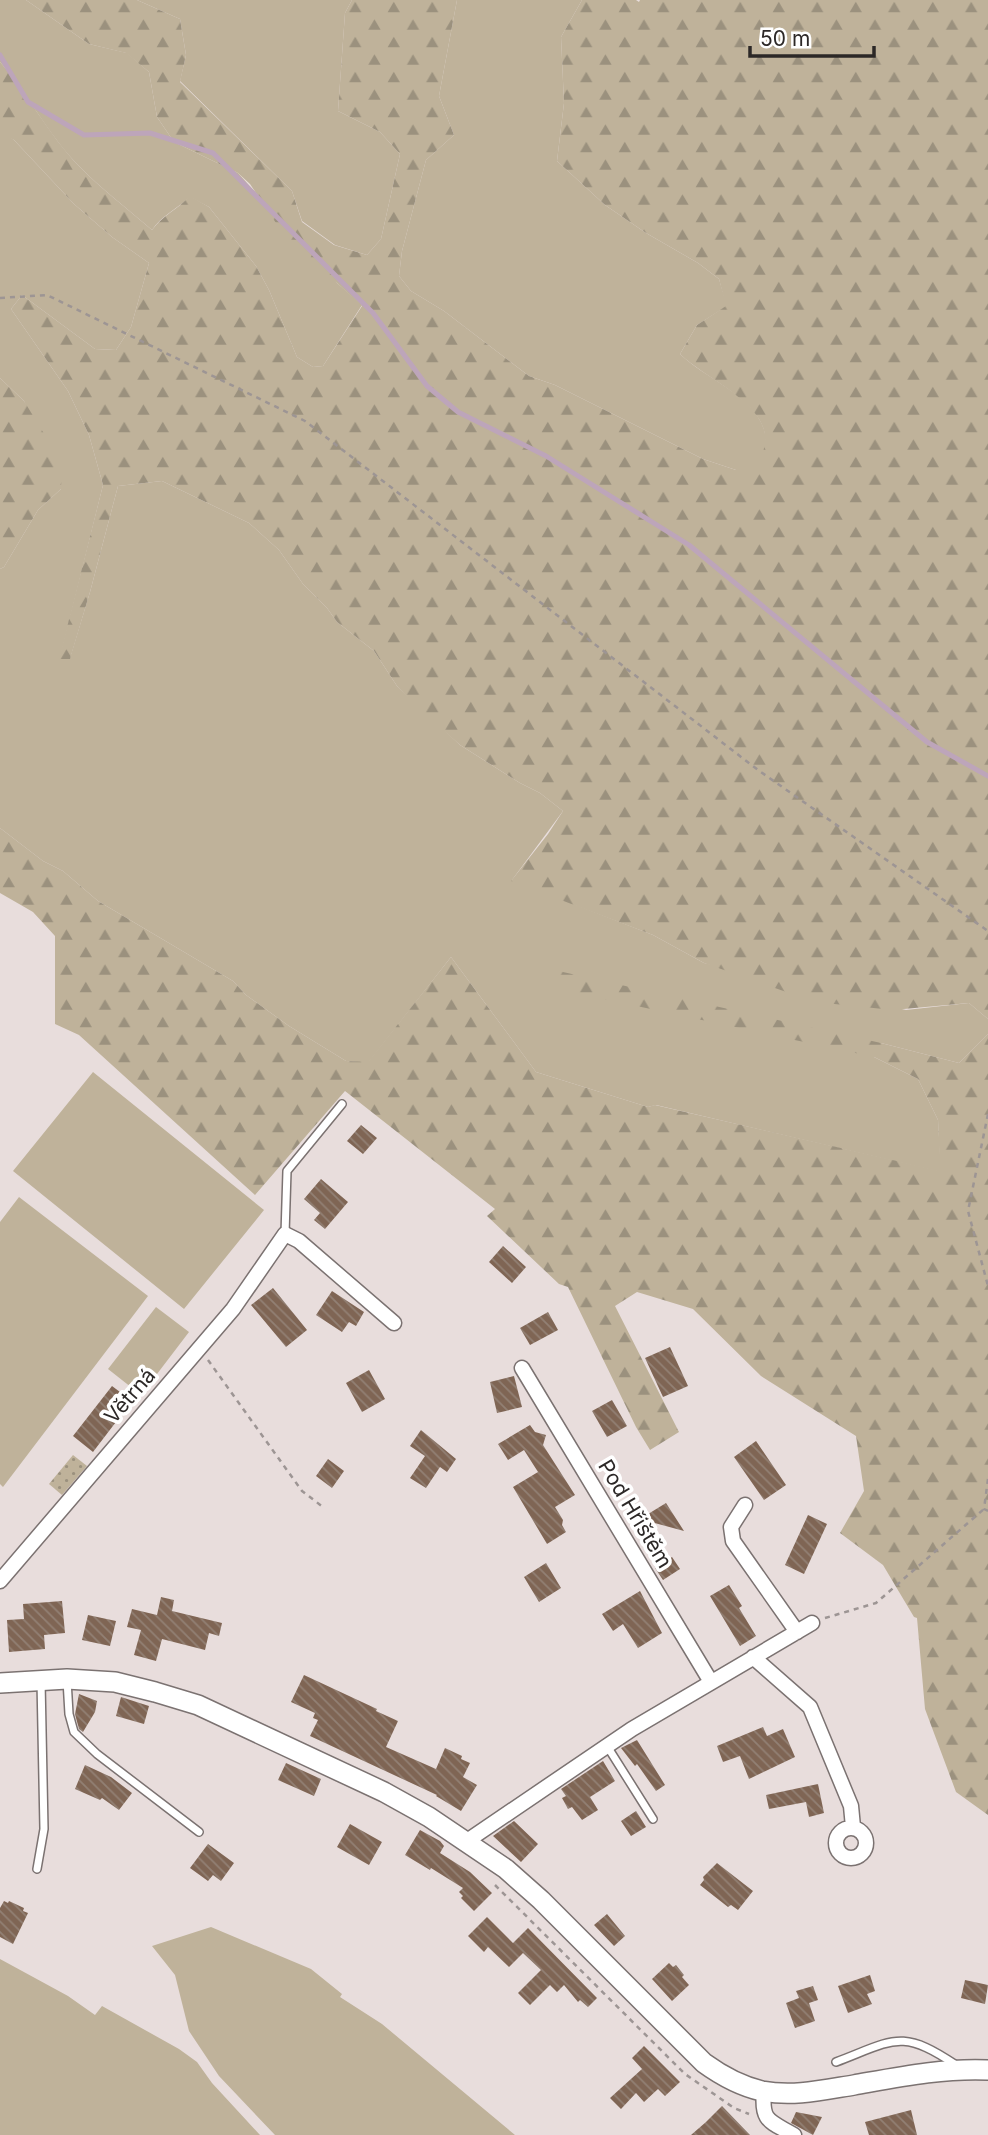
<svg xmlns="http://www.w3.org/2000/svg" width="988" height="2135" viewBox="0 0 988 2135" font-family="Inter,sans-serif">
<defs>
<pattern id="forest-firs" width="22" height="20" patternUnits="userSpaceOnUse" patternTransform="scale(1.75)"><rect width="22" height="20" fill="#bfb29a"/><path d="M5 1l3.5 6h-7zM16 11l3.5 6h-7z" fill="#9b917e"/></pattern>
<pattern id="park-dots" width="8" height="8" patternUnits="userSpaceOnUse" patternTransform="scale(1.75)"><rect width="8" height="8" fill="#bfb29a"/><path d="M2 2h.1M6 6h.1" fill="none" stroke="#9b917e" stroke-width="1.8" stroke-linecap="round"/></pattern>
<pattern id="building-back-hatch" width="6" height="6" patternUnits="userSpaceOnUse" patternTransform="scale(1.75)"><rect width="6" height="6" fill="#7f6554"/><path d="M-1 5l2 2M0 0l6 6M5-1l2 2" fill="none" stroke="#928074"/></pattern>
</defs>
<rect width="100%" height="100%" fill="#e8dddc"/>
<!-- grass -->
<path fill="#bfb29a" d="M0,0H26L89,44L127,53L149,72L157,117L174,142L238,173L337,283L362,305L323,366L313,367L297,357L269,290L256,266L209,207L190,197C177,209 162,215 152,230C128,209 101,189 79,166C48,135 29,95 0,62Z
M137,0H352L345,13L338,111L380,132L400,154L381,239L367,255L335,245L302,221L292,191L180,81L186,55L180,19Z
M457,0H582L561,37L564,103L557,161L605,205L646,233L698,263L719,279L727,306L697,325L680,354C708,382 774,402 765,451C764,458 758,464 754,470H736L703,459L555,385L529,376L444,311L411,291L399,276L402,251L426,160L454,135L439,96Z
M3,132L14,140L74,204L112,237L149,263L131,327L116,350L95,349L22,295L11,309L68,391L89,435L103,485L60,658H70L90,592L118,486L162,481L249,523L279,550L303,584L327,608L337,622L374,651L397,686L460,745L520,783L540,793L563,811L512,880L653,935L704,963L906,1010L969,1003L988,1019V1034L959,1063L881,1043L874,1057L918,1079L938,1120L941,1172L656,1105L648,1107L536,1072L451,957L368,1063L346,1061L289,1026L246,995L233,981L98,901L63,871L43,861L0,828V569L4,567L38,510L61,489L24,401L0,378V133Z
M93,1072L264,1210L184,1309L13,1171Z
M19,1197L148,1296L3,1487L0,1484V1222Z
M156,1307L189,1332L141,1395L108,1369Z
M211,1927L311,1969L342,1994L340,1997L382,2024L515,2135H275L219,2076L189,2031L175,1975L152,1946Z
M0,1959L68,1996L95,2015L102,2006L179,2049L197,2062L212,2083L260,2135H0Z"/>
<!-- forest -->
<path fill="url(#forest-firs)" d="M26,0H137L180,19L186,55L180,82L292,191L302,222L334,245L367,255L381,239L400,154L380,132L338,111L345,13L352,0H457L439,96L454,135L426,160L402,251L399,276L411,291L444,311L529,376L555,385L703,459L736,470H753C796,413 713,386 680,354L697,325L726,306L719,279L698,263L646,233L605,205L557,161L564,103L561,37L582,0H636L639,2L640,0H988V1019L969,1003L893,1010L815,1002L704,963L653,935L511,881L548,834L563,811L540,793L520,783L460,745L425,714L397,686L374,651L337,622L327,608L303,584L279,550L249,523L162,481L118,486L90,592L70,659H59L103,485L89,435L68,391L11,309L22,295L95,349L116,350L131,327L149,263L112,237L74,204L14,140L0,133V62C29,95 48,134 79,166C101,189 128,209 152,230C164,214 177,210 190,196L209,207L256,266L269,290L297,357L313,367L323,366L362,306L337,283L298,256L250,184L238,173L174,142L157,117L149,72L126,53L89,44Z
M0,378L24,401L62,463L61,489L38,510L4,567L0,569Z
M0,828L43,861L63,871L98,901L233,981L246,995L289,1026L346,1061L368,1062L451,957L536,1072L648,1107L655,1105L940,1171L938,1120L918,1079L874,1057L553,988L554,970L881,1043L959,1063L988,1034V1815L956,1792L925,1709L917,1618L914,1617L883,1565L840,1533L864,1491L856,1436L761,1376L693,1309L637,1292L615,1306L679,1432L650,1450L636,1427L568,1287L559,1284L487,1216L495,1209L345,1091L255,1195L79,1035L55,1024V936L33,912L0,893Z"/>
<!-- park -->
<path fill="url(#park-dots)" d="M73,1455L87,1466L62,1495L49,1484Z"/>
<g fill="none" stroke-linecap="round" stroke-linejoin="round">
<!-- stream -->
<path stroke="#bda5ba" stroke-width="5" d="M0,55L28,102L84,135L150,133L213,153L373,313L427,386L458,412L546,456L689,545L927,742L988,776"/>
</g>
<!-- building -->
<path fill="url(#building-back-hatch)" d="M361,1125L377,1138L363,1154L347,1141Z
M321,1179L348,1202L325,1229L314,1220L320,1213L304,1199Z
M503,1246L526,1267L512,1283L489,1262Z
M273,1288L307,1330L286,1347L251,1305Z
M332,1291L364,1312L356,1326L349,1322L342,1332L316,1315Z
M548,1312L558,1330L530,1345L520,1328Z
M670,1347L688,1386L663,1397L645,1358Z
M369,1370L385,1399L362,1412L346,1383Z
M514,1376L522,1407L497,1413L490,1382Z
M112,1386L132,1401L93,1452L73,1436Z
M612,1400L627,1426L607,1437L592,1411Z
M530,1425L535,1432L546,1435L543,1445L575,1495L555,1507L563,1520L562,1525L566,1532L547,1544L513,1487L538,1472L524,1450L508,1460L498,1444Z
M421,1430L456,1459L447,1472L440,1467L426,1488L410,1478L425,1456L410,1446Z
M756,1441L786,1485L764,1500L734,1457Z
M328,1459L344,1471L332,1488L316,1476Z
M666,1503L684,1531L640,1519Z
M808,1515L827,1524L804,1574L785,1565Z
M672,1557L680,1569L663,1580L655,1568Z
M546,1563L561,1588L539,1602L524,1577Z
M729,1585L742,1606L739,1608L756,1636L740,1646L710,1596Z
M640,1591L662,1633L638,1648L623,1624L613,1631L602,1614Z
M161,1597L174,1600L172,1611L222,1623L219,1636L209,1633L205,1650L162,1639L156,1661L134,1655L141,1630L127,1627L132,1609L157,1615Z
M62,1601L65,1633L44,1635L45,1649L9,1652L7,1620L24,1619L23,1604Z
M88,1615L116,1621L110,1646L82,1640Z
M304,1675L377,1709L376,1711L398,1721L386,1747L436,1769L445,1748L462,1756L461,1759L470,1763L463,1777L477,1785L461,1811L436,1796L437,1795L310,1736L318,1720L313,1718L315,1713L291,1702Z
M79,1694L97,1701L95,1712L83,1732L79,1729L75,1714Z
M121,1697L149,1706L144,1724L116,1716Z
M763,1727L767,1736L783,1729L795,1757L749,1779L740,1756L723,1762L717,1746Z
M637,1740L665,1785L656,1791L637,1764L635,1766L621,1748Z
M603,1761L615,1781L590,1797L598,1810L582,1820L572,1807L568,1809L562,1798L566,1796L561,1789Z
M286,1763L321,1779L314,1796L278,1780Z
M85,1765L111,1777L132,1793L119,1810L102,1798L100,1800L75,1789Z
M818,1784L824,1813L809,1817L806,1802L769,1809L766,1795Z
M636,1811L646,1827L631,1836L621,1821Z
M514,1821L538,1844L521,1862L493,1836Z
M350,1824L382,1842L369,1865L337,1847Z
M420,1830L440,1841L444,1846L440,1853L470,1872L492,1893L474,1911L461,1898L463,1896L459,1892L463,1888L431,1868L430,1870L405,1855Z
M208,1844L234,1863L221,1881L213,1875L208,1881L190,1868Z
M717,1863L753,1891L738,1910L731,1905L728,1907L700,1885L704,1880L703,1877Z
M4,1901L8,1903L9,1901L24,1908L23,1911L28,1913L13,1944L0,1937V1908Z
M607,1914L625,1936L614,1946L594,1925Z
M487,1917L513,1943L528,1928L597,1998L588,2007L580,2000L578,2002L564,1985L557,1992L550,1985L530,2005L518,1993L541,1970L523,1953L509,1967L488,1947L484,1952L468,1936Z
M669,1963L673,1967L676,1965L684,1975L682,1977L689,1985L672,2001L652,1979Z
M870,1975L875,1991L867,1994L872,2004L848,2013L838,1986Z
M965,1980L988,1985L985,2004L961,1998Z
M813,1986L818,2000L809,2003L815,2021L795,2028L786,2003L799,1998L796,1991Z
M644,2046L680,2082L665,2096L658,2089L644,2102L636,2093L621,2109L610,2098L642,2069L632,2058Z
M722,2106L750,2135H691L706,2122Z
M911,2110L917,2135H869L865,2122Z
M796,2112L822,2117L813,2135L791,2123Z"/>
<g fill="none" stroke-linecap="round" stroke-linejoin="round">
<!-- lane casing -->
<g stroke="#7b7271" stroke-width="10">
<path id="lane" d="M285,1234L287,1171L342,1104
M67,1680L69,1714L74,1732L97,1754L199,1832
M607,1746L653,1819
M37,1869L44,1829L41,1681
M836,2062C894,2040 901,2028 956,2065"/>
</g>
<!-- street casing -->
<g stroke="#7b7271" stroke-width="17">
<path id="street" d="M522,1368L711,1682
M745,1505L731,1527L733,1541L797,1632
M0,1581L233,1309L285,1234L299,1241L394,1323
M753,1657L810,1707L851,1806L853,1827
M836 1843a15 15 0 1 1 30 0a15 15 0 1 1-30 0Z
M467,1841L632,1729L812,1623
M764,2092C761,2122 770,2121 794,2135"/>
</g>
<!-- secondary casing -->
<g stroke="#7b7271" stroke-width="22">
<path id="secondary" d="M0,1683L67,1679L115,1682L155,1692L198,1705L384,1792L429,1817L506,1869L541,1900L704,2063C722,2076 740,2086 762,2091C793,2097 823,2090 854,2085C899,2077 942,2068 988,2070"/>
</g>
<!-- path -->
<path stroke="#9d9594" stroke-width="2.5" stroke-dasharray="5 5" stroke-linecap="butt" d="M0,298L47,295L305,421L758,770L988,931
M988,1114L968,1211L988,1286
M208,1360L302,1491L323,1507
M988,1479L984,1509L988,1511
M825,1618L876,1603L984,1509
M495,1885L685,2074L734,2108L749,2114"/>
<!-- lane -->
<use href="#lane" stroke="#fff" stroke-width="7"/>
<!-- street -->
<use href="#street" stroke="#fff" stroke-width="14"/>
<!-- secondary -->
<use href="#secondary" stroke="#fff" stroke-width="19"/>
</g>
<g text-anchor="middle" stroke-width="7" stroke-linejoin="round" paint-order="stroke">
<!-- street labels -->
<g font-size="21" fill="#2c2827" stroke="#fff">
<text transform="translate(130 1396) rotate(-49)" y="7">Větrná</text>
<text transform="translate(635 1514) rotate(59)" y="7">Pod Hřištěm</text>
</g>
</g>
<!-- scale -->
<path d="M750 46v10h124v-10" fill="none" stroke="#2c2827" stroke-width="3.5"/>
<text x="760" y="46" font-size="21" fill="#2c2827" stroke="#ffffff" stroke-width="5" paint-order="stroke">50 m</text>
</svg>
